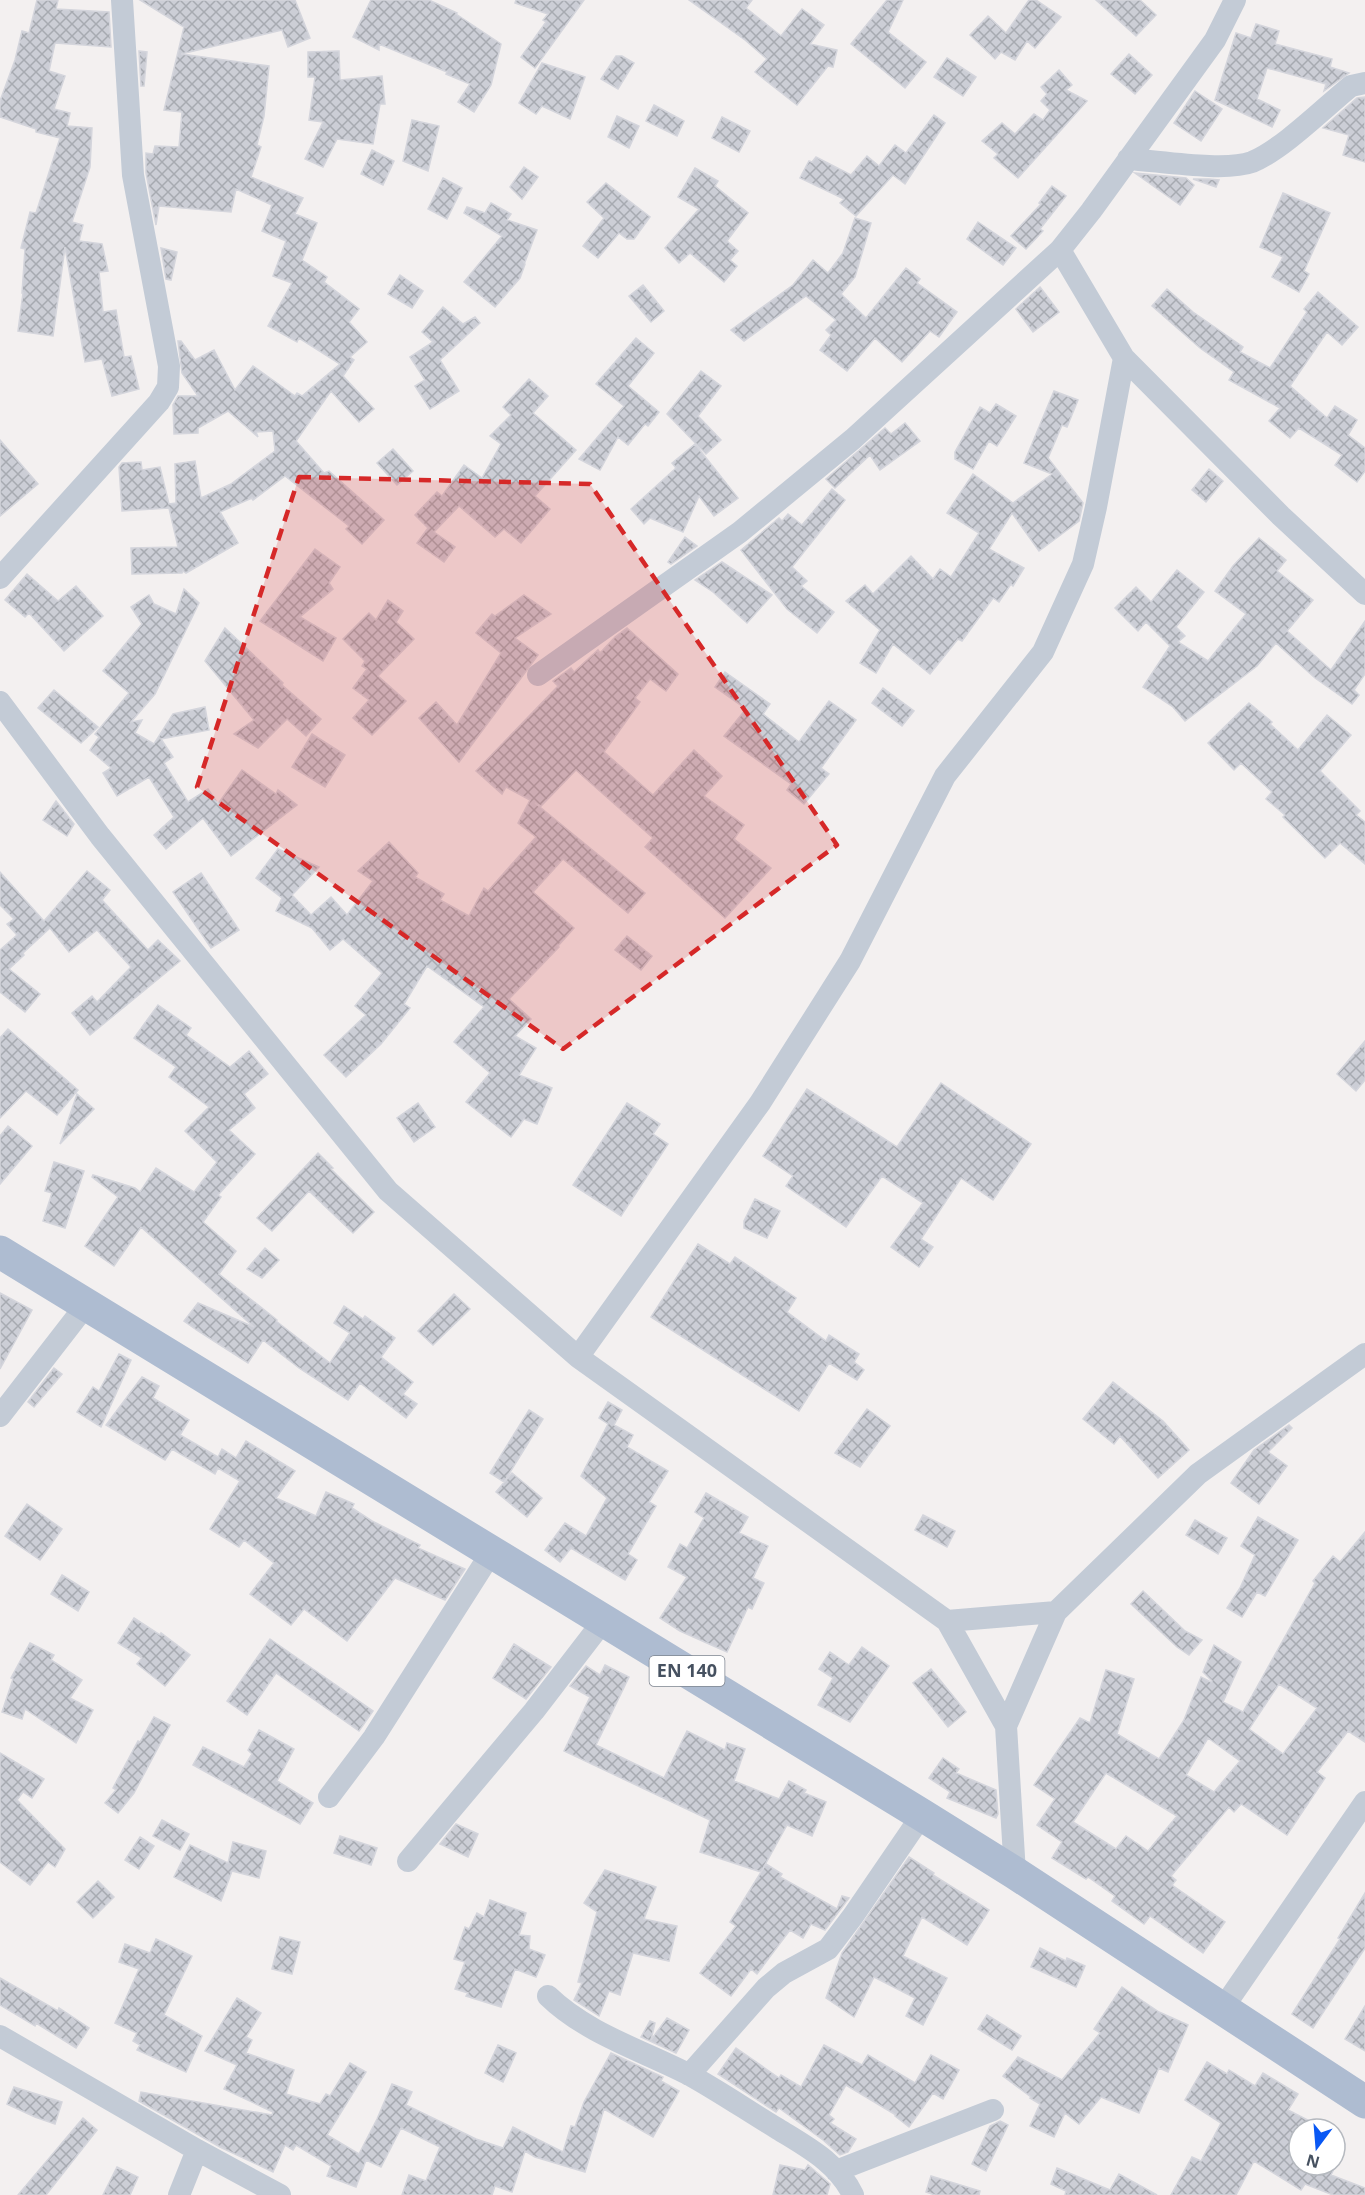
<svg xmlns="http://www.w3.org/2000/svg" width="1365" height="2195" viewBox="0 0 1365 2195" font-family="'Noto Sans',sans-serif">
<defs>
<pattern id="building-cross-hatch" width="8" height="8" patternUnits="userSpaceOnUse" patternTransform="scale(1.5)"><rect width="8" height="8" fill="#ccced6"/><path d="M0 0l8 8M0 8l8-8" fill="none" stroke="#a7aab1"/></pattern>
</defs>
<rect width="100%" height="100%" fill="#f3f0f0"/>
<!-- building -->
<path fill="url(#building-cross-hatch)" stroke="#d4d5dc" stroke-width="1.5" fill-rule="evenodd" d="M37,0H58L56,9L109,12L111,47L55,43L49,71L65,76L54,109L70,113L67,126L92,128L90,167L72,222L83,225L79,241L102,244L108,271L99,272L103,312L116,310L124,357L131,356L139,389L112,396L102,359L85,362L65,247L53,336L18,331L23,293H22L25,249L21,248L30,212L36,213L60,138L36,132V129L0,117V101L15,60L22,31L29,33Z
M140,0H295L310,38L288,47L282,30L181,54L269,66L264,116L257,145L261,147L251,177L303,198L295,214L317,223L302,260L327,277L324,282L359,309L349,322L367,342L350,357L354,360L343,376L374,409L359,422L331,391L296,441L324,473L329,471L384,520L362,544L346,529L349,526L285,476L253,500L252,498L220,512L238,543L186,573L183,571L182,573L132,574L131,548L178,547L169,508L122,511L119,467L122,463L141,462L142,470L160,467L169,504L176,503L175,464L195,461L201,498L231,484L275,451L273,431L256,432L258,437L228,411L198,428V433L174,434L173,405L178,396H198L182,373L178,341H181L195,360L214,350L235,390L253,366L295,396L297,393L302,396L340,364L299,338L297,342L268,326L292,283L273,276L286,241L262,231L272,205L236,189L231,212L159,206L156,225L146,173V153L153,154L155,146L179,147L182,112L164,110L184,27Z
M371,0H429L457,13L456,14L501,44L491,85L474,112L458,102L470,84L446,74L447,72L379,44V50L353,37Z
M516,0H584L535,68L521,57L546,22L543,20L548,14L515,3Z
M689,0H752L746,8L781,36L802,9L824,25L810,44L837,50L833,67L828,66L797,105L755,72L767,59L745,40Z
M887,0H903L888,32L926,62L905,88L851,44Z
M1029,0H1036L1061,17L1035,48L1027,41L1015,60L1001,52L995,59L970,35L988,16L1006,33Z
M1096,0H1140L1156,15L1136,36Z
M1256,24L1279,31L1275,44L1332,59L1330,67L1349,73L1324,91L1326,84L1267,68L1257,99L1280,110L1272,127L1215,100L1236,33L1251,38Z
M139,51L147,52L144,86H141Z
M339,51L340,80L382,76L385,104H380L373,144L337,139L323,167L305,159L323,122L309,120L315,77H308V52Z
M1129,54L1152,75L1135,94L1111,74Z
M616,56H622L634,63L618,89L601,79Z
M947,58L976,77L963,96L934,77Z
M542,63L585,77L570,119L542,106L536,114L519,103Z
M1059,70L1072,85L1066,90L1087,101L1018,178L994,158L998,154L982,141L1002,123L1015,134L1034,114L1043,120L1050,110L1041,101L1047,94L1041,87Z
M1195,91L1222,109L1201,141L1174,123Z
M1365,97V162L1343,155L1349,135L1323,128L1357,98Z
M654,105L684,121L677,136L646,121Z
M934,115L945,123L905,184L893,175L856,216L840,203L844,199L800,178L809,161L812,162L816,157L851,175L867,156L879,166L895,145L906,153Z
M617,116L639,126L629,148L608,137Z
M722,117L750,131L739,152L712,138Z
M412,120L439,126L428,171L403,161Z
M372,150L394,161L383,185L361,174Z
M524,167L538,177L522,199L510,187Z
M695,168L718,181L715,186L748,213L727,241L738,251L730,260L737,266L724,282L690,253L679,263L665,248L699,209L678,197Z
M1135,173L1186,178L1194,185L1180,205Z
M443,178L462,188L447,219L428,209Z
M1193,179H1209L1219,180L1216,187Z
M606,183L650,217L634,239H627L619,233L598,258L583,246L604,218L587,202Z
M1052,186L1066,196L1040,229L1043,231L1026,249L1011,236L1041,204L1039,203Z
M1283,193L1330,213L1304,271L1309,274L1299,292L1272,277L1283,257L1260,247Z
M491,203L511,214L507,220L537,230L525,262L523,261L525,264L520,278L495,307L464,282L502,236L464,213L467,207L485,213Z
M855,218L871,223L855,277L841,294L866,318L906,268L920,279L917,283L957,312L939,337L930,331L902,362L875,338L847,371L820,350L831,335L826,330L836,320L806,296L744,341L731,330L793,285L813,260L828,273L843,253Z
M978,222L1016,248L1003,265L967,239Z
M161,248L177,252L171,280L166,279Z
M400,275L423,291L412,308L388,294Z
M643,285L664,311L651,322L629,296Z
M1040,287L1059,312L1033,332L1016,309Z
M1167,289L1193,312L1243,347L1240,352L1270,368L1307,312L1304,309L1318,292L1358,327L1342,345L1327,332L1290,386L1327,418L1335,406L1357,420L1348,435L1365,448V471L1357,482L1335,465L1342,455L1299,428L1290,438L1269,421L1280,408L1229,380L1234,372L1200,348L1152,306Z
M443,307L463,324L475,317L480,323L440,360L459,391L430,409L415,386L425,380L410,357L433,342L422,332Z
M636,338L654,353L628,386L659,412L648,426L645,424L628,445L618,437L600,470L579,459L624,406L596,384Z
M701,371L721,386L698,416L721,440L706,454L667,414Z
M529,379L548,396L533,413L576,450L535,496L550,509L521,543L504,529L495,537L459,506L434,532L455,547L444,562L417,543L428,528L415,515L437,492L442,496L464,465L482,478L501,444L490,436L511,415L503,407Z
M1054,391L1078,400L1067,427L1062,425L1048,458L1083,503L1079,521L1039,551L1012,513L989,549L1024,568L1013,586L1011,584L999,602L993,598L962,641L958,639L930,674L893,644L876,673L860,663L880,630L846,601L865,585L873,594L911,556L933,579L940,569L951,577L979,533L947,513L973,474L1013,503L1052,474L1024,463Z
M996,404L1016,416L997,446L989,441L973,469L955,459V452L980,407L990,413Z
M905,423L920,441L880,470L870,455L835,488L826,479L885,428L891,434Z
M0,440L38,484L0,516Z
M695,444L738,498L714,516L699,496L683,532L650,518L644,524L631,509L676,468L672,463Z
M393,449L413,471L397,485L377,463Z
M1209,469L1223,481L1206,502L1192,490Z
M832,489L845,500L792,567L807,581L801,586L834,612L817,633L787,609L741,550L779,518L782,521L788,514L802,525Z
M685,537L697,546L671,564L668,562Z
M1259,538L1286,560L1277,571L1313,600L1287,631L1331,670L1365,621V674L1354,690L1359,695L1352,704L1315,678L1276,643L1257,666L1185,721L1173,707L1143,687L1170,646L1146,622L1138,631L1115,608L1136,587L1151,602L1177,570L1204,592L1176,627L1185,636L1178,642L1208,661L1246,614L1215,591L1233,566Z
M315,549L340,567L329,583L333,589L300,617L336,638L323,661L260,621Z
M722,562L772,595L747,623L713,592L695,580Z
M27,574L58,601L76,586L103,616L64,651L29,613L25,617L5,600Z
M184,589L199,603L155,694L131,722L142,720L135,733L154,744L173,714L205,707L209,730L161,739L173,757L164,763L188,802L208,789L218,804L242,770L276,794L278,790L297,805L231,856L203,818L166,849L154,835L174,817L149,777L117,796L103,773L111,768L90,750L99,737L95,734L129,693L103,671L142,624L131,607L149,595L154,604L176,614Z
M524,595L551,614L515,638L538,655L459,762L419,718L436,702L457,725L501,653L476,633L492,614L495,616Z
M388,600L403,611L396,622L414,639L378,676L406,701L372,735L353,718L369,700L353,688L367,669L362,666L365,661L343,639L369,613L376,620Z
M225,628L283,683L282,685L321,719L306,736L287,719L258,748L234,734L254,720L205,661Z
M627,628L678,674L666,691L650,679L635,698L640,702L604,752L653,795L694,750L722,776L704,796L744,825L734,839L771,868L725,918L645,847L653,838L576,770L541,806L535,803L645,893L628,913L563,859L533,892L574,928L558,946L559,947L509,999L531,1019L515,1036L536,1048L519,1075L552,1088L537,1124L524,1119L511,1137L466,1102L490,1073L454,1042L484,1007L427,966L404,1004L410,1008L381,1044L346,1077L324,1055L366,1015L355,1006L382,973L343,939L330,950L312,928L276,911L282,898L256,878L278,849L319,867L292,895L311,915L331,897L347,915L373,881L358,871L389,842L418,873L415,877L444,894L440,900L469,916L484,888L488,891L536,837L518,823L530,800L506,787L502,794L476,771L558,686L553,681L571,668L574,672L598,650L600,653L615,637Z
M725,672L770,704L763,714L799,742L829,701L856,720L821,768L829,774L804,804L787,790L791,784L724,736L746,709L715,687Z
M883,688L914,711L902,726L872,703Z
M54,690L98,727L81,743L38,708Z
M1249,703L1272,722L1270,724L1298,750L1327,715L1351,735L1320,771L1360,811L1356,815L1365,822V864L1340,843L1325,858L1283,817L1285,815L1266,799L1272,792L1241,763L1234,770L1208,743Z
M312,734L345,755L325,787L292,767Z
M56,801L74,824L67,836L43,820Z
M87,871L110,890L102,900L148,950L158,940L180,961L90,1035L72,1013L92,996L97,1002L131,967L97,930L69,952L50,928L23,953L24,955L9,969L40,994L25,1012L0,992V950L17,935L7,924L14,919L0,905V872L44,921Z
M201,873L239,930L211,948L173,892Z
M627,936L652,956L641,970L615,950Z
M158,1005L191,1028L186,1035L230,1067L249,1051L268,1074L244,1094L255,1108L229,1130L255,1154L218,1195L221,1197L203,1222L236,1251L219,1274L277,1320L276,1321L330,1363L350,1333L334,1323L344,1306L363,1319L365,1316L395,1338L381,1357L413,1382L403,1394L417,1404L406,1418L360,1383L348,1400L299,1368L263,1340L248,1363L198,1331L184,1321L198,1303L254,1327L141,1227L114,1266L85,1246L118,1197L92,1177L93,1175L135,1188L140,1192L156,1168L194,1192L217,1162L185,1131L209,1107L169,1077L176,1067L134,1038Z
M8,1029L78,1090L57,1115L26,1091L0,1118V1038Z
M1365,1041V1080L1356,1091L1337,1074Z
M941,1083L1031,1144L993,1200L961,1178L921,1239L933,1247L919,1267L891,1247L923,1203L882,1176L846,1227L786,1186L793,1176L763,1156L807,1089L897,1147Z
M77,1094L94,1109L60,1144Z
M418,1103L435,1127L414,1142L397,1118Z
M627,1103L660,1124L653,1134L668,1144L621,1216L573,1185Z
M8,1126L32,1146L0,1184V1136Z
M318,1153L333,1168L331,1169L374,1212L353,1233L309,1191L272,1231L257,1218Z
M54,1162L84,1171L65,1228L43,1221L52,1193L45,1191Z
M755,1199L780,1211L767,1238L744,1228V1221Z
M698,1244L730,1264L735,1257L796,1298L787,1312L826,1341L829,1335L859,1354L854,1362L864,1370L857,1380L829,1363L799,1411L651,1317Z
M265,1248L279,1260L262,1278L247,1269Z
M0,1293L32,1310L0,1369Z
M454,1294L470,1309L433,1345L418,1331Z
M119,1354L131,1360L101,1427L77,1412L93,1387L99,1391Z
M54,1368L62,1374L34,1407L28,1402Z
M142,1377L159,1386L153,1398L189,1420L180,1435L218,1457L222,1449L236,1458L246,1441L295,1471L276,1498L316,1516L326,1492L354,1504L352,1508L372,1521L420,1545L418,1548L465,1569L445,1600L395,1578L347,1641L304,1609L291,1625L250,1594L274,1563L244,1540L239,1547L210,1529L240,1481L218,1468L215,1474L172,1449L165,1460L106,1425Z
M1113,1382L1163,1421L1189,1450L1158,1478L1120,1436L1114,1444L1083,1419Z
M608,1402L622,1410L614,1425L633,1435L627,1447L668,1471L649,1502L656,1506L628,1554L637,1560L625,1580L571,1548L560,1562L545,1550L565,1523L586,1536L607,1498L581,1476L608,1424L599,1418Z
M867,1409L890,1426L860,1467L835,1453Z
M529,1410L543,1419L504,1482L490,1473Z
M1289,1425L1292,1428L1268,1452L1287,1466L1259,1504L1231,1483L1254,1450Z
M512,1473L542,1498L527,1517L496,1492Z
M706,1493L748,1517L739,1533L768,1546L753,1578L764,1583L752,1609L748,1607L727,1652L680,1631L660,1618L687,1577L668,1567L680,1544L687,1548L704,1518L695,1512Z
M27,1504L62,1529L40,1560L5,1536Z
M923,1515L955,1531L947,1547L915,1530Z
M1258,1517L1298,1540L1265,1596L1257,1592L1242,1617L1227,1608L1240,1588L1255,1555L1241,1546Z
M1195,1520L1227,1538L1218,1554L1186,1535Z
M1365,1532V1742L1348,1731L1317,1772L1325,1778L1287,1835L1241,1804L1234,1812L1229,1807L1171,1876L1176,1880L1172,1885L1225,1922L1203,1953L1150,1916L1144,1924L1112,1901L1115,1896L1088,1877L1086,1879L1052,1858L1062,1842L1037,1825L1055,1799L1034,1785L1080,1718L1090,1723L1106,1670L1134,1679L1117,1734L1159,1759L1184,1720L1201,1677L1211,1682L1212,1681L1203,1672L1214,1645L1241,1662L1223,1702L1243,1712L1315,1583L1313,1581L1333,1556L1340,1562ZM1279,1684L1317,1708L1283,1754L1249,1729ZM1208,1738L1240,1761L1214,1792L1186,1775ZM1106,1773L1177,1816L1148,1851L1126,1836L1116,1849L1073,1822Z
M62,1575L89,1592L78,1611L51,1594Z
M1143,1591L1185,1631L1202,1640L1189,1655L1177,1647L1131,1604Z
M134,1618L160,1635L161,1633L190,1655L165,1686L137,1664L142,1658L118,1643Z
M270,1639L373,1711L359,1731L276,1673L247,1715L227,1701Z
M30,1643L54,1655L51,1660L82,1680L70,1698L93,1710L76,1743L25,1709L22,1719L2,1712L13,1679L11,1678Z
M514,1644L551,1667L526,1699L493,1678Z
M862,1647L889,1666L850,1722L818,1705L833,1678L819,1669L830,1652L849,1665Z
M605,1665L629,1677L596,1745L664,1778L687,1731L725,1750L727,1743L745,1749L734,1781L779,1799L789,1781L806,1790L804,1793L826,1802L812,1836L787,1825L761,1872L700,1852L710,1820L564,1751L590,1697L570,1686L586,1666L600,1675Z
M931,1669L966,1712L948,1727L913,1683Z
M154,1717L170,1725L134,1793L118,1813L105,1803L116,1790L113,1788L138,1741L140,1742Z
M259,1730L294,1749L277,1781L313,1803L300,1824L193,1765L203,1747L244,1767L252,1754L248,1750Z
M0,1753L44,1779L32,1798L23,1792L17,1800L65,1849L55,1867L48,1862L30,1885L0,1862Z
M943,1758L959,1769L956,1773L996,1790L998,1814L996,1818L947,1798L950,1792L929,1778Z
M162,1820L189,1834L180,1850L153,1836Z
M456,1824L478,1834L468,1857L440,1844Z
M340,1836L377,1848L371,1865L334,1853Z
M140,1837L154,1846L139,1869L125,1860Z
M233,1842L266,1851L259,1878L232,1871L221,1901L174,1877L190,1845L228,1863Z
M909,1857L934,1873L933,1875L989,1910L967,1945L922,1917L903,1956L947,1978L923,2025L906,2016L915,1998L874,1977L854,2017L826,1998L842,1953Z
M766,1864L782,1874L780,1877L837,1909L842,1896L849,1898L825,1930L811,1924L803,1938L790,1930L757,1974L751,1969L731,1996L700,1973L736,1926L730,1922Z
M605,1870L656,1887L644,1919L677,1926L669,1961L633,1953L620,1995L609,1991L599,2016L574,2000L582,1983L578,1982L597,1912L584,1903Z
M98,1881L114,1897L93,1918L77,1902Z
M1365,1893V1948L1313,2028L1292,2014L1340,1939L1338,1938Z
M490,1900L526,1913L519,1935L530,1936L529,1949L545,1955L536,1977L515,1969L501,2007L466,1996L468,1993L455,1989L465,1962L454,1959L465,1927L469,1929L477,1913L484,1917Z
M280,1937L300,1942L292,1974L272,1969Z
M156,1939L192,1956L164,2015L202,2036L186,2072L137,2050L140,2045L133,2041L137,2033L115,2023L139,1969L119,1962L125,1944L150,1953Z
M1040,1948L1066,1961L1067,1958L1085,1966L1076,1987L1031,1967Z
M0,1978L58,2011L59,2008L89,2028L76,2048L36,2023L35,2026L0,2005Z
M1122,1987L1159,2012L1188,2025L1168,2072L1159,2068L1139,2113L1101,2097L1079,2124L1065,2113L1054,2137L1030,2126L1040,2104L1030,2098L1031,2097L1003,2076L1018,2057L1062,2080L1100,2033L1094,2029Z
M237,1998L261,2013L246,2037L252,2040L246,2053L294,2070L286,2094L320,2104L326,2094L330,2096L350,2063L366,2072L327,2135L359,2154L377,2119L392,2084L412,2092L406,2105L476,2139L503,2148L513,2127L563,2152L571,2126L575,2127L584,2102L611,2053L663,2077L661,2081L679,2091L653,2137L604,2109L585,2172L535,2157L525,2151L512,2192L495,2186L492,2195H402L409,2175L426,2181L440,2147L401,2128L381,2167L366,2160L356,2187L327,2176L331,2166L296,2145L293,2150L285,2145L273,2172L220,2147L139,2101L141,2092L272,2115L273,2112L224,2089L237,2065L205,2051Z
M1365,2006V2051L1345,2039Z
M987,2015L1021,2036L1012,2050L978,2029Z
M667,2018L689,2030L676,2053L641,2037L650,2021L655,2023L651,2040Z
M498,2045L516,2053L503,2082L485,2073Z
M824,2045L862,2065L868,2055L915,2083L931,2055L959,2070L943,2099L933,2093L909,2127L895,2116L896,2115L846,2085L829,2115L834,2119L830,2123L856,2139L848,2152L840,2155L823,2140L779,2108L776,2112L718,2074L736,2048L779,2078L781,2075L801,2087Z
M1207,2062L1227,2074L1229,2070L1255,2086L1263,2073L1298,2094L1288,2110L1325,2129H1299V2165H1336L1331,2175L1365,2188V2195H1333L1305,2184L1301,2190L1254,2161L1236,2195H1171L1192,2157L1201,2161L1221,2123L1185,2100Z
M14,2087L62,2102L55,2124L35,2117L7,2104Z
M83,2118L97,2130L46,2195H18Z
M1000,2121L1008,2125L986,2171L972,2164L990,2126Z
M780,2165L805,2170L808,2165L830,2184L827,2195H773Z
M117,2167L138,2177L130,2195H103Z
M1057,2168L1110,2190L1119,2174L1157,2195H1065L1066,2191L1051,2184Z
M931,2176L980,2191L979,2195H935L926,2192Z"/>
<g fill="none" stroke-linecap="round" stroke-linejoin="round">
<!-- minor -->
<path stroke="#c3cbd6" stroke-width="22" d="M1128,159C1160,161 1225,172 1252,162C1282,150 1325,107 1351,86L1365,83
M1060,250L1124,358L1281,516L1365,594
M0,578L159,402L168,387L169,366L133,175L122,0
M538,675L740,532L853,439L1060,250L1091,211L1215,40L1235,0
M0,702L100,836L388,1191L578,1357L947,1621L1006,1726L1015,1873
M578,1357L760,1103L850,961L945,776L1043,652L1083,564L1096,507L1124,358
M0,1416L86,1305
M947,1621L1056,1612
M1006,1726L1056,1612L1198,1474L1365,1354
M329,1797L374,1737L491,1553
M408,1861L534,1711L604,1620
M548,1996C586,2033 641,2050 688,2074C719,2091 748,2111 778,2129C807,2147 838,2163 853,2195
M1223,2008L1365,1802
M0,2036L197,2150L280,2195
M689,2075L766,1988L784,1973L828,1949L853,1916L922,1815
M836,2171L993,2110
M179,2195L197,2150"/>
<!-- primary -->
<path stroke="#aebcd1" stroke-width="33" d="M0,1252L922,1815L1015,1873L1365,2102"/>
</g>
<!-- marked area -->
<path fill="#d62828" fill-opacity="0.2" stroke="#d62828" stroke-width="4.5" stroke-dasharray="12 8" stroke-linejoin="round" d="M299,477L590,484L837,845L563,1049L197,787Z"/>
<g text-anchor="middle" stroke-width="4.5" stroke-linejoin="round" paint-order="stroke">
<!-- shield labels -->
<rect fill="#fff" stroke="#7e8590" stroke-width="1.5" x="649.5" y="1656" width="75" height="30" rx="4.5"/>
<g font-size="18" font-weight="bold" fill="#465160">
<text x="687" y="1677">EN 140</text>
</g>
</g>
<!-- north arrow -->
<g transform="translate(1317 2147) rotate(196)"><circle r="28" fill="#ffffff" stroke="#b5b9bf" stroke-width="1.5"/>
<path d="M0-4.5L10 22L0 15L-10 22Z" fill="#0958f4"/>
<text y="-9" font-size="16" font-weight="bold" text-anchor="middle" fill="#465160">N</text>
</g>
</svg>
